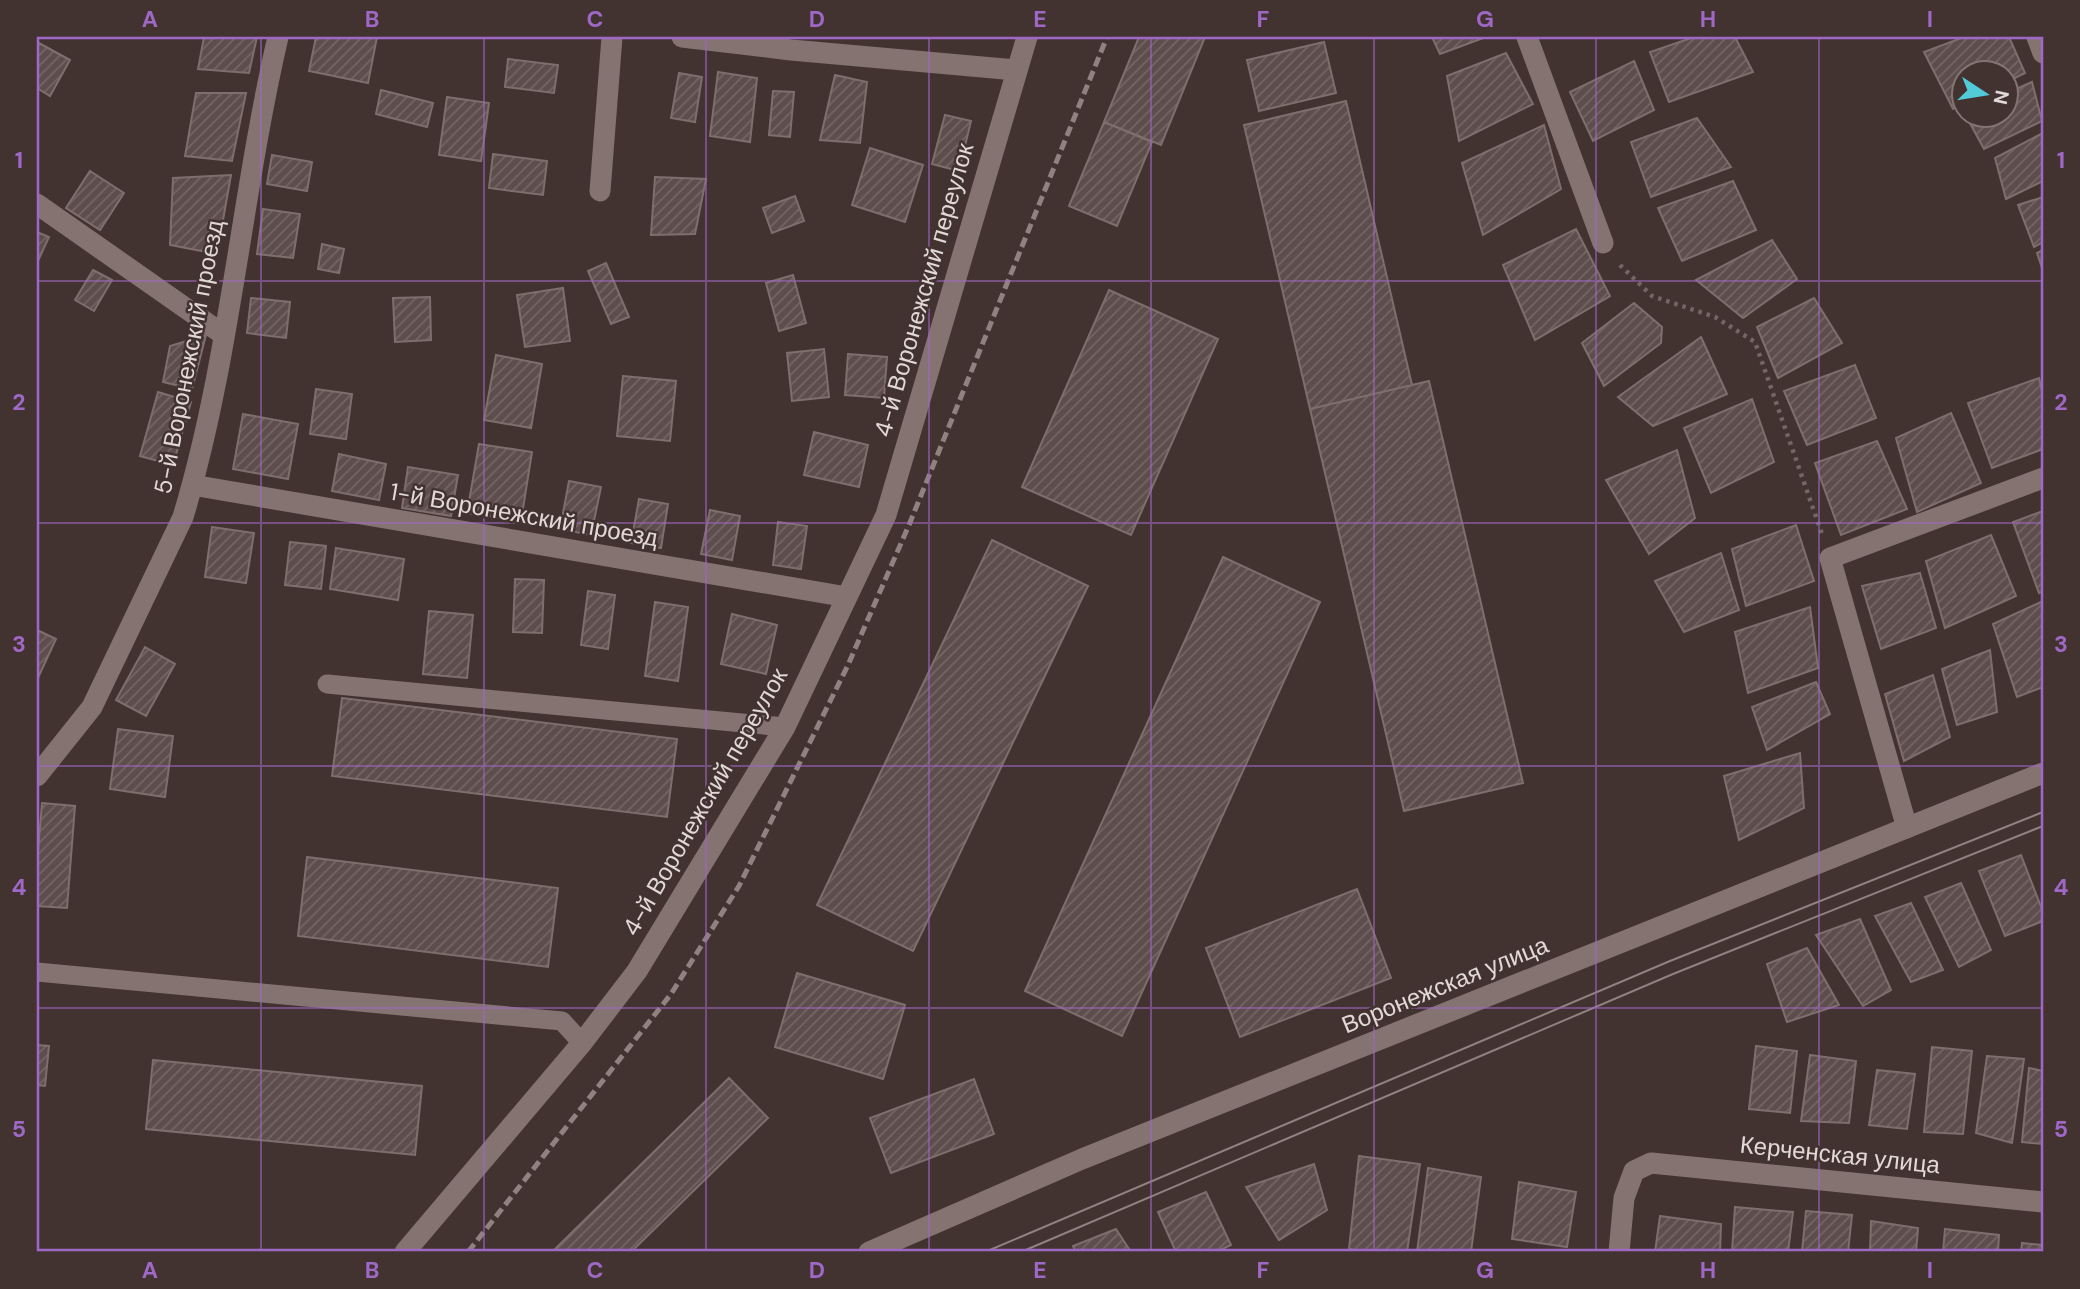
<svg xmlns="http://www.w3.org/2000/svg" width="2080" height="1289" viewBox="0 0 2080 1289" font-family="'DM Sans',sans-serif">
<defs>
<pattern id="building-hatch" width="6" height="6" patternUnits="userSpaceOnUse" patternTransform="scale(1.75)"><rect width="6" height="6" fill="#5d4d4c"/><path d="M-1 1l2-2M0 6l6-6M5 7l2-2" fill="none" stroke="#746665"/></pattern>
</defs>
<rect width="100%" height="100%" fill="#423331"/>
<!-- building -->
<path fill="url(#building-hatch)" stroke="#7f6e6c" stroke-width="2" d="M204,37H257L249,73L198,69Z
M316,37H377L368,83L309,71Z
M1139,37H1205L1161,145L1104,122Z
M1432,37H1486L1440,54Z
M1694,37H1735L1753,72L1669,102L1650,52Z
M1964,37H2009L2025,73L2007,82V74H1965V103L1953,109L1924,52Z
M37,42L70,60L50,96L37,88Z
M1324,42L1336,93L1259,111L1247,60Z
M1506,53L1533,104L1459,141L1447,76Z
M508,59L558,65L554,93L505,87Z
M1634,61L1654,110L1593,141L1570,92Z
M718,72L757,78L750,142L710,136Z
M679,73L702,77L695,122L671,118Z
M835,75L867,82L860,143L820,140Z
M2032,82L2042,121L1984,149L1966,116H2007V93Z
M381,90L433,103L427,127L376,114Z
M773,91L794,92L790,137L769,135Z
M196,93H246L232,161L185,156Z
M447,97L489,103L481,161L439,155Z
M1346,101L1412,385L1310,409L1244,125Z
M945,115L971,121L959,171L932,164Z
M1697,118L1731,167L1651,197L1631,142Z
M1104,122L1152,142L1117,226L1069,206Z
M1544,125L1561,189L1483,235L1462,163Z
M2043,133V181L2006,199L1995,158Z
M870,148L923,165L905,222L852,205Z
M493,154L547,161L543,195L489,188Z
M272,155L312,162L307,191L267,184Z
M90,171L124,193L100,230L66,208Z
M231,175L217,254L170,245L173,178Z
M655,177L706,179L695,234L651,235Z
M1733,181L1756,230L1682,261L1658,208Z
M795,196L804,221L772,233L763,208Z
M2043,197V242L2034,247L2018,205Z
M263,209L300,214L293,258L257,254Z
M1576,229L1610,296L1535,340L1503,265Z
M37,232L49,237L37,263Z
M1772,240L1797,279L1743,318L1696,280Z
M322,244L344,249L339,273L318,269Z
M2043,250V271L2037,253Z
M606,263L629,317L611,324L588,271Z
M93,270L112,280L94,311L75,300Z
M793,275L806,323L779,331L766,283Z
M563,288L570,341L525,347L517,295Z
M1109,290L1218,339L1131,535L1022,487Z
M430,297L431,340L395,342L393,298Z
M251,298L290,302L286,338L247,333Z
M1814,298L1842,343L1778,378L1757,327Z
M1634,303L1662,327L1661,343L1604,386L1582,343Z
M206,335L192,389L163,382L170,346Z
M1701,337L1727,394L1653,426L1618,397Z
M824,349L829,397L792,401L787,353Z
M848,354L887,357L884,398L845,395Z
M496,355L542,364L531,428L484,420Z
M1855,365L1876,418L1807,445L1784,391Z
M623,376L676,381L670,441L617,436Z
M2039,378L2043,396V449L1992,468L1968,403Z
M1429,381L1523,783L1404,811L1310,409Z
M316,389L352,394L346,439L310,434Z
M158,392L191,402L173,465L140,456Z
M1752,399L1774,462L1711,493L1684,428Z
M1951,413L1981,483L1917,512L1896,438Z
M243,414L298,424L288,479L233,469Z
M814,432L868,445L859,487L804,475Z
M1877,441L1907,509L1841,535L1815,463Z
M479,444L532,452L521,521L467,513Z
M1677,450L1695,518L1649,554L1606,480Z
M339,454L386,464L379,500L332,491Z
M408,467L458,475L451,516L402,508Z
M569,481L601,487L591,535L560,529Z
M639,499L668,504L661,548L631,543Z
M710,510L740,516L732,560L701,554Z
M2043,511V591L2039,593L2013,522Z
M778,522L807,526L801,569L773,565Z
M1796,525L1814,581L1746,606L1732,549Z
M212,527L254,533L246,583L205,577Z
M1991,535L2016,596L1945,628L1926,561Z
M992,540L1088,586L913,951L817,905Z
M290,542L326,546L321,589L285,585Z
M336,548L404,559L398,600L330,589Z
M1721,553L1739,610L1684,632L1655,581Z
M1223,557L1320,602L1122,1036L1025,991Z
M1920,573L1936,628L1881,649L1862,586Z
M515,579L544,580L542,633L513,632Z
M588,591L615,595L608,649L581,645Z
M2043,601V687L2017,697L1993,624Z
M655,602L688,607L678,681L645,676Z
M1810,607L1818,668L1748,693L1735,632Z
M429,611L473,615L467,678L423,674Z
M732,614L777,625L766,674L721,664Z
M37,630L56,639L37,680Z
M145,647L175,664L146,716L116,700Z
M1990,650L1997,712L1957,725L1942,669Z
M1933,675L1950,737L1904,761L1885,694Z
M1816,682L1830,714L1767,750L1752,707Z
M342,698L677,739L667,817L332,776Z
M118,729L173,736L165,797L110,789Z
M1800,753L1804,808L1739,840L1724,776Z
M42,803L75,806L67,908L37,906V864Z
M2021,855L2043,912V921L2005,936L1979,871Z
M307,857L558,888L548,967L298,936Z
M1961,883L1991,950L1959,967L1925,897Z
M1357,889L1391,978L1240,1037L1206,948Z
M1911,903L1943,970L1911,982L1875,916Z
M1860,919L1891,990L1863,1006L1816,935Z
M1807,948L1839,1005L1787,1022L1767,964Z
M797,973L905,1005L883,1079L775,1047Z
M37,1045L49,1046L45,1086L37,1085Z
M1756,1046L1797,1051L1790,1113L1749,1109Z
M1932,1047L1972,1051L1963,1134L1924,1132Z
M1810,1055L1856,1061L1849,1123L1801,1121Z
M1987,1056L2024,1059L2012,1143L1976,1133Z
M153,1060L422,1086L415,1155L146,1129Z
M2029,1068L2043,1071V1144L2022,1142Z
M1877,1070L1915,1074L1907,1129L1869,1125Z
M729,1078L768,1118L631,1252H552Z
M974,1079L994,1134L891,1173L870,1118Z
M1359,1156L1420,1164L1407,1252H1368L1349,1249Z
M1314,1164L1327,1210L1279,1240L1246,1187Z
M1428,1168L1481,1177L1471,1252H1417Z
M1519,1182L1576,1192L1567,1247L1512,1239Z
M1206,1192L1231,1245L1216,1252H1176L1158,1212Z
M1735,1207L1793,1212L1788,1252H1732Z
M1806,1211L1852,1215L1848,1252H1802Z
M1660,1216L1721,1224L1720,1252H1655Z
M1871,1221L1918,1228L1916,1252H1870Z
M1116,1229L1131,1252H1076L1073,1246Z
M1945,1229L1999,1235L1998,1252H1943Z
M2022,1243L2043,1245V1252H2021Z"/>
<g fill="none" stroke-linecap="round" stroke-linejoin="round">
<!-- path -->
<path stroke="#736664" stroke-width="4.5" stroke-dasharray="3.5 5" stroke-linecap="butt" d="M1620,265L1652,296L1715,317L1755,342L1822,534"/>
<!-- lane -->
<path stroke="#857372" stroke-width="19" d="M327,684L785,727
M37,972L562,1021L582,1043"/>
<!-- street -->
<path stroke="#857372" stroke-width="21" d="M682,37L791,50L1016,70
M1527,37L1603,243
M2037,37L2043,53
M600,191L612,37
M37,204L224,335
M192,485L847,597
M37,776L92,707L183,517C230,361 241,196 278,37
M1907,828L1830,558L2043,478
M405,1252L582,1043L637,971L785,727L886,515L1027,37
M1619,1252L1624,1198L1634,1171L1651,1163L2043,1202"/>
<!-- secondary -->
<path stroke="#857372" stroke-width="21" d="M869,1252L1082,1159L2043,773"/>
<!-- tram -->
<path stroke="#8f8281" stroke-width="2" d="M985,1252L1670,961L2043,812
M1021,1252L1673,974L2043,826"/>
<!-- rail -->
<path stroke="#8f8281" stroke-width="5" stroke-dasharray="10 5" stroke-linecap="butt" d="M468,1252L671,994L739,886L848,665L909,525L1107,37"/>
</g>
<!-- grid -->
<path fill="none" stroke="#9f68c7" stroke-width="2" stroke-opacity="0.55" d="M261,37V1252M484,37V1252M706,37V1252M929,37V1252M1151,37V1252M1374,37V1252M1596,37V1252M1819,37V1252M37,281H2043M37,523H2043M37,766H2043M37,1008H2043"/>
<g text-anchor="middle" stroke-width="5" stroke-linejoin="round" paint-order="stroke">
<!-- street labels -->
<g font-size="24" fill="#e2d8d7" stroke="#423331">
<text transform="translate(924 290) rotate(-74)" y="8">4-й Воронежский переулок</text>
<text transform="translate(189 357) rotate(-79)" y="8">5-й Воронежский проезд</text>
<text transform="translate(524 515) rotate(10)" y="8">1-й Воронежский проезд</text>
<text transform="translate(705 802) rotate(-60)" y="8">4-й Воронежский переулок</text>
<text transform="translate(1445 985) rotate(-22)" y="8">Воронежская улица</text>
<text transform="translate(1840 1155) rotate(6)" y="8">Керченская улица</text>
</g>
</g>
<!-- border -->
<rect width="2080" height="1289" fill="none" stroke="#423331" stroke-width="77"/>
<!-- north arrow -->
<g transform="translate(1985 94) rotate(102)"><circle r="33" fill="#423331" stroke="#827573" stroke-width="2"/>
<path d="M0-5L12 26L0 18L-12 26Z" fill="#52cbd8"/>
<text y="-10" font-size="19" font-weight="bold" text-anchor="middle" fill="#e2d8d7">N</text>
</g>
<rect x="38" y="38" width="2004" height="1212" fill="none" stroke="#9f68c7" stroke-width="2.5"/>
<g font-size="23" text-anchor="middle" font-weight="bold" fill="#9f68c7">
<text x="150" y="27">A</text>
<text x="372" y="27">B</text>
<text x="595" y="27">C</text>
<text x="817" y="27">D</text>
<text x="1040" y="27">E</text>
<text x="1263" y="27">F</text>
<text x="1485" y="27">G</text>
<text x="1708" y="27">H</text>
<text x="1930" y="27">I</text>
<text x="19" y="168">1</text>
<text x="2061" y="168">1</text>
<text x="19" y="410">2</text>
<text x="2061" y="410">2</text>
<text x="19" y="652">3</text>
<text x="2061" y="652">3</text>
<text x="19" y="895">4</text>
<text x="2061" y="895">4</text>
<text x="19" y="1137">5</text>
<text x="2061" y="1137">5</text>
<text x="150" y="1278">A</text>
<text x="372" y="1278">B</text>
<text x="595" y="1278">C</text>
<text x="817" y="1278">D</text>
<text x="1040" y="1278">E</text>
<text x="1263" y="1278">F</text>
<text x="1485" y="1278">G</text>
<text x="1708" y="1278">H</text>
<text x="1930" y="1278">I</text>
</g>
</svg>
